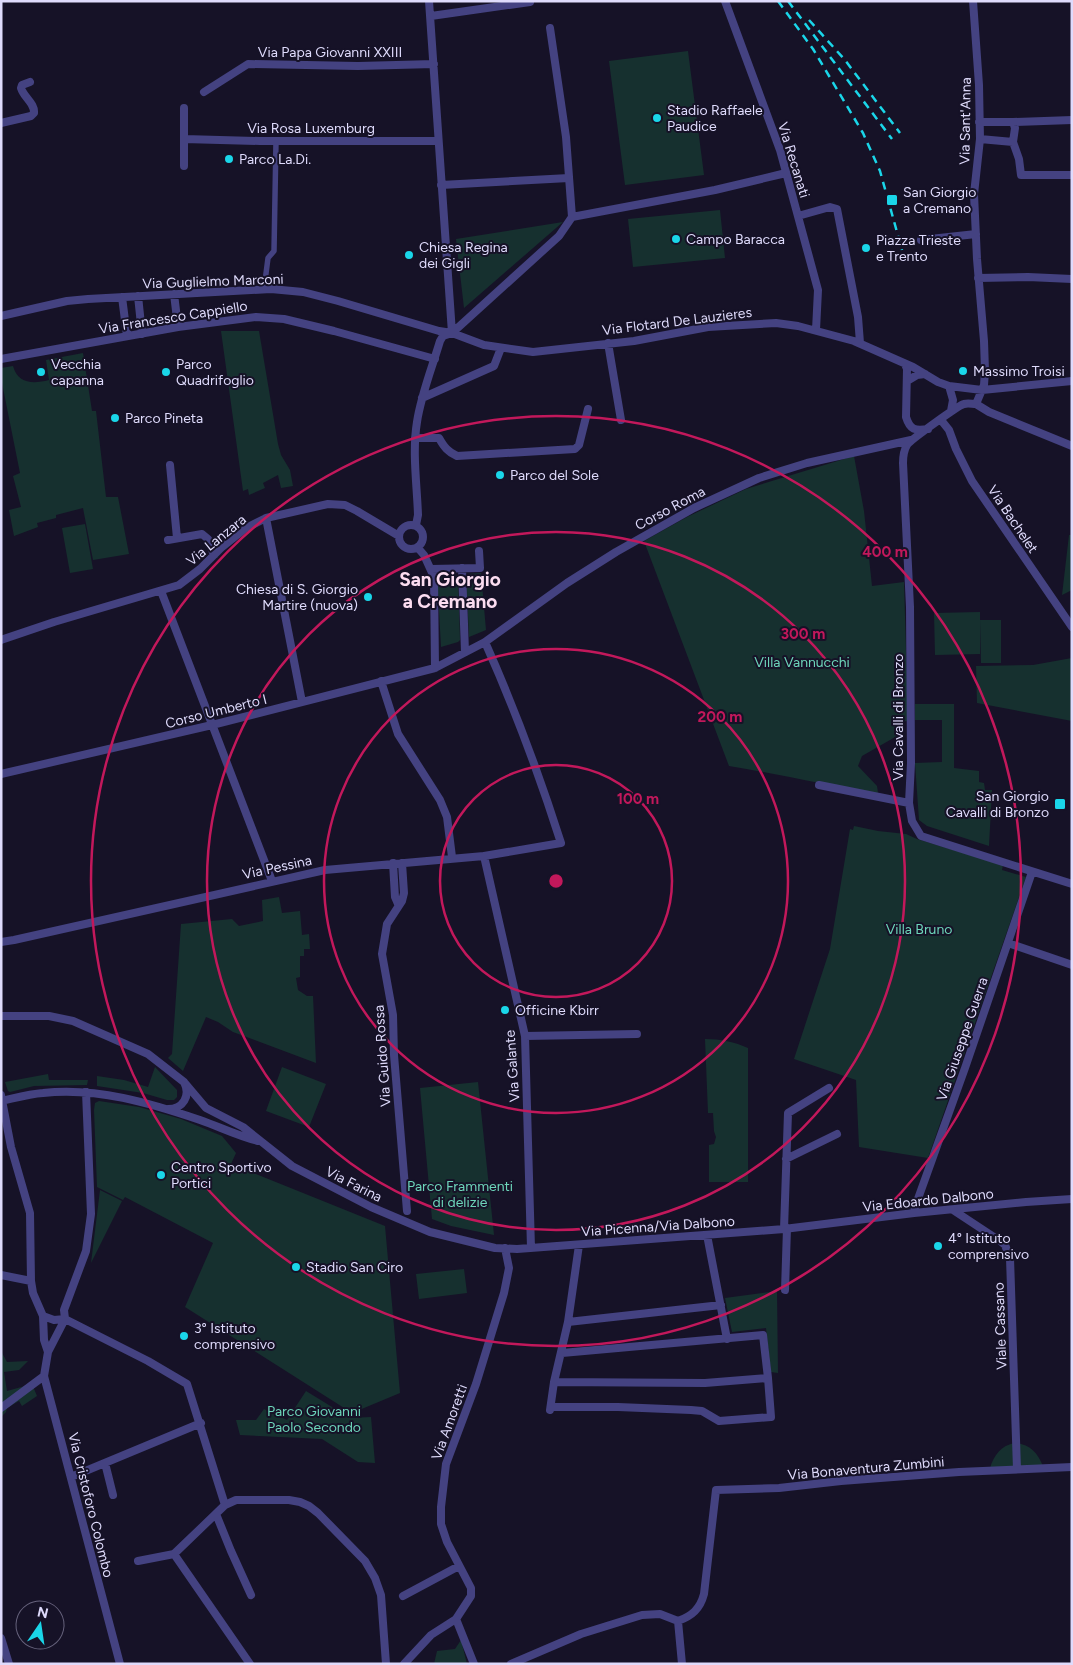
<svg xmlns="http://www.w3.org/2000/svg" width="1073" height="1665" viewBox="0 0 1073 1665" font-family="Figtree,sans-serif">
<rect width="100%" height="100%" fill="#161227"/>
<!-- green -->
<path fill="#16302f" d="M688,51L704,175L625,185L609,61Z
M720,210L725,258L633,267L628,219Z
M563,222L464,308L456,239Z
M221,331H259L278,444L281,455L290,470L293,486L281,488L278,475L263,483L265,488L249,495L248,489L243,491Z
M83,353L92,411H96L106,497H118L129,554L93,560L83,508L56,515V518L37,523L38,527L14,536L9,510L21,507L13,476L20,473L1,378V368L13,366C18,384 33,384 49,380L46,360Z
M854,456L864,511L872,586L904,582L908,720L902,723L897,736L862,756L858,766L877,786L878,793C828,786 779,774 729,766L644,541L687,517L746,489Z
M85,524L93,569L70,573L62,528Z
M1069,535H1072V590L1062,595Z
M481,573L486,630L469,637L466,574Z
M454,574L458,576L460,640L458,642L441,647L437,575Z
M980,612V654L935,655L934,613Z
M980,620H1001V663H981Z
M1072,658V721L977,703L976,666L1033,665Z
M915,704H954V768L979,771V782L984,783L985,790H992L989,846L927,826L919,820L915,763L942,762V720H915Z
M854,826L878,831L906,834L917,839L1003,865L1002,870L1026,877L928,1158L859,1147L856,1080L794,1059L830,949L850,829L853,830Z
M279,897L282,913L300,911L302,935L309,934L310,949H304V956H300V977L296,978L298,990L307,996H313L316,1063L233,1032L218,1022L206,1017L183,1071L168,1058L172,1054L181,924L232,919L239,926L263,921L262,900Z
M705,1039C720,1039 735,1042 748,1048V1182H709V1145L714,1144L716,1137L714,1131L713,1113H708Z
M155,1067L177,1090V1097L174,1100H167L143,1093L97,1086V1076L124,1080L148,1087Z
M282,1067L326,1084L309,1127L266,1111Z
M48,1074L49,1080H88L87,1085L34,1086L10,1092L8,1091L5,1082Z
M478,1082L494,1235L451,1226L432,1219L420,1088Z
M99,1101L139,1107L181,1119L222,1136L236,1153L231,1164L385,1226L400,1393L352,1413L185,1307L213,1243L125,1197L123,1200L97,1187L94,1110L95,1103Z
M100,1190L122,1201L91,1263Z
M464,1269L467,1293L419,1299L416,1274Z
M777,1291L778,1373L771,1372L766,1328L732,1332L725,1298Z
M1,1351L7,1362L28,1361L19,1370L4,1372L7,1391L32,1384L37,1396L22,1406L19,1401L7,1408L6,1412L1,1417Z
M306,1391L350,1418L371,1417L375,1463L358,1462L322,1439L240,1435L236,1420H256L264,1409L287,1420Z
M1014,1443C1030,1444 1037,1452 1043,1466L990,1468C994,1455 1001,1446 1014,1443Z
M461,1640L467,1664H434L437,1651L455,1649Z"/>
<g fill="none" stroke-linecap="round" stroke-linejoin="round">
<!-- pedestrian -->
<path stroke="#444281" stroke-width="5.5" d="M264,289L268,258L274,251L276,141"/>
<!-- minor -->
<path stroke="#444281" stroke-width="8" d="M429,1L452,333
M725,1L780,150L818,290L816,330
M973,1L979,85L980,139L974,194L977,259L984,341L985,371L984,385L976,404
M431,16L530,2
M204,92L248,64L358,66L434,64
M184,108V166
M979,122H1013L1015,128L1013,142L980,139
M1013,122L1072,120
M1,123L31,116L34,113C35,103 24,98 21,88L22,85L30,82
M184,139L260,141H438
M1013,142L1019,159L1021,175H1072
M441,185L569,178
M798,216L830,207L837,209L858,317L860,343
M572,217L715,190L786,173
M921,240L976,234
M978,278L1028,277L1072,279
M174,294L178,327
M138,296L142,334
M122,297L127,336
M1,316L67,301L88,299L271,289L303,292L338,301L439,331L452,333L484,345L533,352L634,341L708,327L776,323L798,326L854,341L913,367L938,382L949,386L982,390L1072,381
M608,343L621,420
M1,359L178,327L256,317L284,319L334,331L435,359
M905,364L907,369L906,417C910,430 915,431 928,429
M907,381L917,375L925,374
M949,386L953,400L951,411
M422,398L494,366L501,348
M976,404C972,404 968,403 964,404C959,405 910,440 907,445C904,450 903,457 903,463L910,607L911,763L909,803L912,821L921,836L1072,884
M976,404L989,412L1072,446
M941,420L949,430L956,449L972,481L1072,627
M415,438H439C444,447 448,452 457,456L575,449L579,445L588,409
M170,465L177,538
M266,518L302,702
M399 537a12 12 0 1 1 24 0a12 12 0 1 1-24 0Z
M416,525L418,515C417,485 412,452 417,422C421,395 432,368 440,341L443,336L452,333L559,236L572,217L566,137L550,28
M168,540L202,534L208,539L214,555
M418,548L424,555L434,577L435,668
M462,568L465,652
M431,569L480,568L479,551
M161,591L272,881
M1,640L54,622L179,585L200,569L221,548L246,528L266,518L328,504L345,505L357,511L399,536
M381,681L398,734L440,800L447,817L452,857
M1,774L212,725L435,668L485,642L567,583L616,552L694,508L759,478L807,463L911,440
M819,785L909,803
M484,856L525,1036L531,1248
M393,863L395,897L398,904
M402,863L404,893L402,901L387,924L382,954L393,1015L394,1055L407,1211
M1,942L14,940L325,870L484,856L561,843C539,774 514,707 485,642
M1008,943L1072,965
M1,1016H49L73,1021L148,1054L184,1082C191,1096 183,1109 168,1109
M525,1036L637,1034
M184,1082L206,1108L243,1127L292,1166L371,1207L430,1232L495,1248L517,1249L784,1229L914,1213L1026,1202L1072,1199
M1,1095L11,1147L30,1213L31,1281L33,1293L43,1316L54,1320L65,1319
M1,1101C15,1098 29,1094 43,1093C97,1087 150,1103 200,1120C220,1127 238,1136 258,1141
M786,1159L837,1134
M953,1210L1000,1241L1005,1245L1010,1258L1017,1469
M914,1213L915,1207L965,1068L1032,872
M784,1229L788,1113L829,1088
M707,1235L727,1339
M1,1275L31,1281
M785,1290L787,1228
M43,1316L44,1340L48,1352
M65,1319L48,1352L44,1376L120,1664
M65,1319L148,1361L187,1384L225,1505
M65,1319L64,1310L86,1251L91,1214L86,1092
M568,1322L721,1305
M554,1382L705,1383L768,1378
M551,1407H618L691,1410L702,1411L719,1421L771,1417L768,1378L763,1335L562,1353
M1,1408L44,1376
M550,1410L554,1382L568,1322L579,1245
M105,1463L113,1495
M71,1477L201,1423
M216,1514L231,1551L251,1595
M174,1554L250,1664
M138,1561L174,1554L225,1505L236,1500H289L300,1502L309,1506L318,1513L365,1561L375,1578L381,1595L386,1664
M403,1596L459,1566
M456,1619L474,1664
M678,1621C692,1616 700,1609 704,1594L716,1490L779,1488L841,1481L959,1472L1072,1467
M678,1621L682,1664
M1,1638L9,1664
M404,1664L431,1635L456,1619L471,1596V1588L447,1542L441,1524V1507L446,1464L476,1384L504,1293L509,1268L505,1248
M511,1664L581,1634L642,1615L660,1614L678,1621"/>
<!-- rail -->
<path stroke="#1ad6e9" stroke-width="2.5" stroke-dasharray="8 6" stroke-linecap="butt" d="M778,1L813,49L863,133L880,171L902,250
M788,1L892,139
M809,20L845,60L900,133"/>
</g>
<!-- distance rings -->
<g fill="none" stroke="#c2185b" stroke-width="2.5">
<circle cx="556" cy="881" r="116"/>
<circle cx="556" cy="881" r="232"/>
<circle cx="556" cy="881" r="349"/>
<circle cx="556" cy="881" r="465"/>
</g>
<!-- markers -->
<g fill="#1ad6e9" stroke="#161227" stroke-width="2">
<circle cx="657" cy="118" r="5"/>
<circle cx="229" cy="159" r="5"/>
<rect x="886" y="194" width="12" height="12" rx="2.5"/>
<circle cx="676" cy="239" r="5"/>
<circle cx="866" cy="248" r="5"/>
<circle cx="409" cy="255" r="5"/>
<circle cx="963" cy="371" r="5"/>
<circle cx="41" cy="372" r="5"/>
<circle cx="166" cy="372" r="5"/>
<circle cx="115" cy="418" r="5"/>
<circle cx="500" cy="475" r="5"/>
<circle cx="368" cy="597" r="5"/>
<rect x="1054" y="798" width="12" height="12" rx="2.5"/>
<circle cx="505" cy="1010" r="5"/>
<circle cx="161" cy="1175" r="5"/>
<circle cx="938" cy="1246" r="5"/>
<circle cx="296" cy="1267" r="5"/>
<circle cx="184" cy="1336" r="5"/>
</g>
<g text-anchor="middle" stroke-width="4" stroke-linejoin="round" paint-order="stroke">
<!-- street labels -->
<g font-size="14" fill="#dfdbfc" stroke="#161227">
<text x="330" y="57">Via Papa Giovanni XXIII</text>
<text transform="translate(965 121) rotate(-89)" y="5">Via Sant'Anna</text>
<text x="311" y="133">Via Rosa Luxemburg</text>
<text transform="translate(794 160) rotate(73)" y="5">Via Recanati</text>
<text transform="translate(213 281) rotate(-2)" y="5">Via Guglielmo Marconi</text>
<text transform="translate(173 317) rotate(-9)" y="5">Via Francesco Cappiello</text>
<text transform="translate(677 321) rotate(-7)" y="5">Via Flotard De Lauzieres</text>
<text transform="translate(670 508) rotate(-28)" y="5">Corso Roma</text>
<text transform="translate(1013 519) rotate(56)" y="5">Via Bachelet</text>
<text transform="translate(216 540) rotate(-39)" y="5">Via Lanzara</text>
<text transform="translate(216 711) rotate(-14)" y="5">Corso Umberto I</text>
<text transform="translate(898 717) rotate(-90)" y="5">Via Cavalli di Bronzo</text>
<text transform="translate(277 867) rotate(-12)" y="5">Via Pessina</text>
<text transform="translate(962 1039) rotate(-71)" y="5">Via Giuseppe Guerra</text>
<text transform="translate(382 1056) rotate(-94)" y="5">Via Guido Rossa</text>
<text transform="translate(512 1066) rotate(-94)" y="5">Via Galante</text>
<text transform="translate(354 1184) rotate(27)" y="5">Via Farina</text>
<text transform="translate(928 1200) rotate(-6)" y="5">Via Edoardo Dalbono</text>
<text transform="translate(658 1226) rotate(-4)" y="5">Via Picenna/Via Dalbono</text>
<text transform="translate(1000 1326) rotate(-92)" y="5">Viale Cassano</text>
<text transform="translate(449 1422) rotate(-70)" y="5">Via Amoretti</text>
<text transform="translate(866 1468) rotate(-5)" y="5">Via Bonaventura Zumbini</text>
<text transform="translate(91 1505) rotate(76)" y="5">Via Cristoforo Colombo</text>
</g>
<!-- poi labels -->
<g font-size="14" fill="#dfdbfc" stroke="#161227" text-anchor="start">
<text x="667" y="115">Stadio Raffaele<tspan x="667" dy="16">Paudice</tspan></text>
<text x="239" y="164">Parco La.Di.</text>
<text x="903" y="197">San Giorgio<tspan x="903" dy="16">a Cremano</tspan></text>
<text x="686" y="244">Campo Baracca</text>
<text x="876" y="245">Piazza Trieste<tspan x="876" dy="16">e Trento</tspan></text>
<text x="419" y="252">Chiesa Regina<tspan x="419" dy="16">dei Gigli</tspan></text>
<text x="51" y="369">Vecchia<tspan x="51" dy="16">capanna</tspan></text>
<text x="176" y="369">Parco<tspan x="176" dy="16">Quadrifoglio</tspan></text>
<text x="973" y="376">Massimo Troisi</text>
<text x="125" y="423">Parco Pineta</text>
<text x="510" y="480">Parco del Sole</text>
<text x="358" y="594" text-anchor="end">Chiesa di S. Giorgio<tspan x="358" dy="16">Martire (nuova)</tspan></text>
<text x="1049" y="801" text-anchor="end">San Giorgio<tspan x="1049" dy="16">Cavalli di Bronzo</tspan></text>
<text x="515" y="1015">Officine Kbirr</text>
<text x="171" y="1172">Centro Sportivo<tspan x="171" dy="16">Portici</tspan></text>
<text x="948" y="1243">4° Istituto<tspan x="948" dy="16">comprensivo</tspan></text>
<text x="306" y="1272">Stadio San Ciro</text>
<text x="194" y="1333">3° Istituto<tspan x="194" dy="16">comprensivo</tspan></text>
</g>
<!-- park labels -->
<g font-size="14" fill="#6dd5ba" stroke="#161227">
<text x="802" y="667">Villa Vannucchi</text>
<text x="919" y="934">Villa Bruno</text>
<text x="460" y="1191">Parco Frammenti<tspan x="460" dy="16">di delizie</tspan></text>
<text x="314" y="1416">Parco Giovanni<tspan x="314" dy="16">Paolo Secondo</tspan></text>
</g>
<!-- district labels -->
<g font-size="19" font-weight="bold" fill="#fcddf1" stroke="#161227">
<text x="450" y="586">San Giorgio<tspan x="450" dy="22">a Cremano</tspan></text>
</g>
</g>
<circle cx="556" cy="881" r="8" fill="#c2185b" stroke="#161227" stroke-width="2.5"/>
<g font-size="15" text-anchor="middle" font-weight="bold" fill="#c2185b" stroke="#161227" stroke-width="4" stroke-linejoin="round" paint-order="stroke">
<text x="885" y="557">400 m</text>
<text x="803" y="639">300 m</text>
<text x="720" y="722">200 m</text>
<text x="638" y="804">100 m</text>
</g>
<!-- border -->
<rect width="1073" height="1665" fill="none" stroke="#dfdbfc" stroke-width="5"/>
<!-- north arrow -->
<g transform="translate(40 1625) rotate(13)"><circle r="24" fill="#161227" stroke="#66627c"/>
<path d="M0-4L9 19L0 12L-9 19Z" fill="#1ad6e9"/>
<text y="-8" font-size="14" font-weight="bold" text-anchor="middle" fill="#dfdbfc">N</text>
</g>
</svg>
